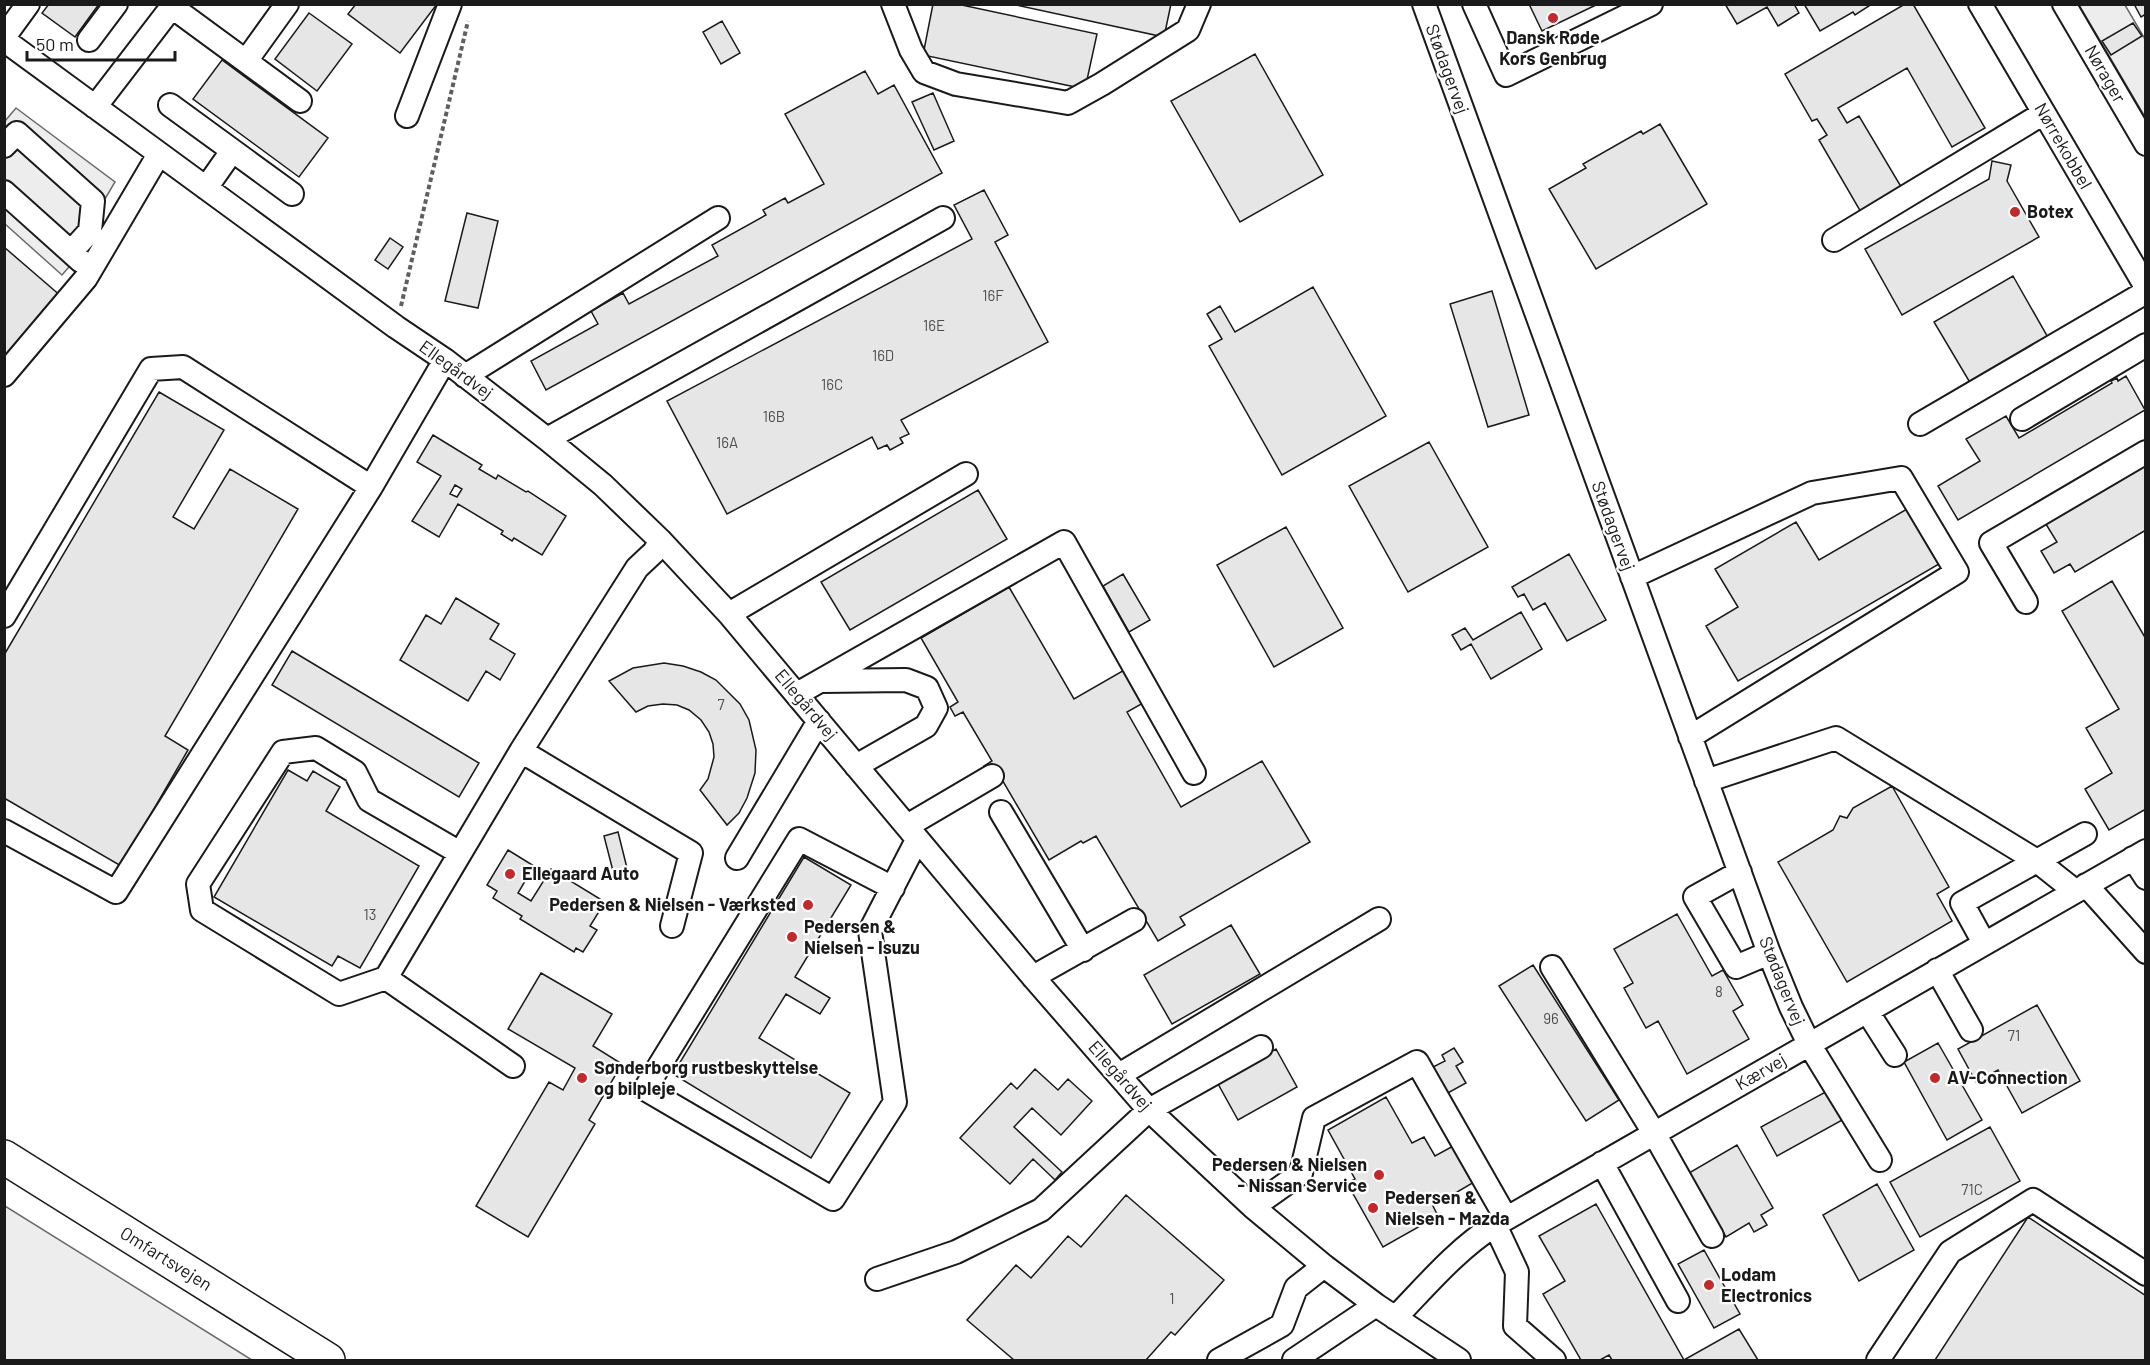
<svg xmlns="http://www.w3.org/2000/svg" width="2150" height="1365" viewBox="0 0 2150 1365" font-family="Barlow,sans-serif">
<rect width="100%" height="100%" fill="#fff"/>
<!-- built -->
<path fill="#ededed" stroke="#6a6a6a" stroke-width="1.5" d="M2079,5H2125L2145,39V117Z
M16,108L115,182L99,209L95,237L62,275L5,224V121Z
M4,1206H5L252,1360H5Z"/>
<!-- building -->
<path fill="#e6e6e6" stroke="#1a1a1a" stroke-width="1.5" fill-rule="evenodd" d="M49,4H99L75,37L42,13Z
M356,4H437L400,53L348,14Z
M933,4H957L1097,34L1085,89L923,55Z
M1011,4H1171L1164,37Z
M1529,4H1598L1542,31Z
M1725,4H1794L1799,13L1778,26L1767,7L1737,24Z
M1804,4H1872L1855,15L1853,12L1820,31Z
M1905,4H1913L1985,128L1952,147L1907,68L1838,108L1847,123L1859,116L1903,190L1862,214L1819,140L1827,135L1817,119L1812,121L1785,74Z
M2134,4H2146V14L2141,17Z
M309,13L352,44L317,91L275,59Z
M722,21L740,53L721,64L703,32Z
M2133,23L2142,36L2111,55L2102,41Z
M1255,54L1323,175L1240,222L1171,101Z
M222,60L328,138L299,177L193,99Z
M865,71L878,94L894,85L942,173L546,390L531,361L598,324L591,311L623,293L629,304L718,256L712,245L766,215L763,210L785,198L788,203L824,184L785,114Z
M933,93L954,141L934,150L912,102Z
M1660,124L1707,204L1596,269L1549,189L1586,168L1583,164L1641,131L1643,134Z
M1992,161L2011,165L2007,181L2039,237L1902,315L1865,249L1989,179Z
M984,190L1008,235L995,242L1048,342L901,420L909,434L900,438L903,443L890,450L887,445L878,449L872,437L727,514L667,401L972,239L954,205Z
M467,213L498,221L478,308L445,301Z
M390,238L403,247L388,269L375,260Z
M4,247L62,297L4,363Z
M2013,276L2050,341L1972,386L1934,322Z
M1313,287L1386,416L1282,475L1209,346L1222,339L1207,314L1220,306L1235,332Z
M1492,291L1529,415L1488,427L1450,304Z
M2126,376L2145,410L1958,520L1938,486L1980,461L1966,439L2006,416L2019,438L2112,383L2111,381L2117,378L2118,381Z
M159,392L224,430L173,517L194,529L230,469L298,509L165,736L188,750L121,866L4,798V655Z
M433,435L482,465L479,469L496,479L498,475L526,492L528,491L566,516L542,555L514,538L512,541L501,534L503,531L458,504L439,537L412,521L441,476L417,462ZM455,485L462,489L457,497L450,494Z
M1429,442L1488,547L1408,592L1349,486Z
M2146,461V530L2075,572L2070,564L2054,573L2041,551L2057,542L2044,521Z
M978,490L1007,539L850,630L821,582Z
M1907,509L1939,564L1738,681L1706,626L1738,607L1715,569L1796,522L1819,560Z
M1286,527L1343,628L1274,667L1217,565Z
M1569,554L1606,620L1567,641L1545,603L1533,610L1524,594L1518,597L1512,587Z
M1123,574L1150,620L1129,632L1103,586Z
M2112,581L2146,639V809L2109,830L2085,789L2112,773L2086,728L2119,709L2062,611Z
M1009,587L1074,699L1126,669L1145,702L1127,712L1181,807L1262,761L1310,842L1180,917L1185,925L1158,941L1096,836L1083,843L1081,841L1049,860L997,771L990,775L984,766L992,761L963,712L955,716L950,707L958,702L921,638Z
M456,598L499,624L490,639L515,654L500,680L486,671L468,701L400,660L426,615L441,624Z
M1521,612L1542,649L1491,679L1471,644L1461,650L1452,635L1465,628L1473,640Z
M292,651L479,763L459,797L272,685Z
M664,663L683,666L701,672L716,680L740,704L749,720L756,750L755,773L747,798L739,813L727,825L700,790L708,779L714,757L713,744L709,732L701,720L689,710L677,705L663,704L648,706L636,712L609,681L633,668Z
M288,770L307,781L313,771L340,787L326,811L419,866L360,968L338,956L332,966L214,897Z
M1892,786L1949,887L1937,894L1952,921L1847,982L1778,862L1833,830L1840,816L1847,818L1853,808Z
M618,832L627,868L613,871L604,836Z
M508,850L534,866L518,893L531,901L551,869L605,902L590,926L597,930L583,952L576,948L574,952L520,919L522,916L493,898L497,891L487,885Z
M804,857L851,885L795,977L830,998L820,1014L786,994L759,1038L850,1093L811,1158L673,1074Z
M1677,914L1712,976L1723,970L1743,1005L1733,1011L1749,1039L1687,1074L1658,1021L1646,1028L1624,988L1633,983L1614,949Z
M1231,925L1260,974L1172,1024L1144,975Z
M1533,965L1619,1100L1586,1121L1499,986Z
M541,973L612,1014L593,1046L622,1064L589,1120L595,1124L528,1237L476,1206L549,1082L563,1090L575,1068L508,1029Z
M2037,1005L2080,1081L2022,1113L1998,1070L1976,1082L1958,1049Z
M1938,1043L1982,1120L1947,1140L1904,1062Z
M1454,1048L1463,1062L1456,1066L1466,1083L1446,1094L1431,1068L1445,1061L1442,1055Z
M1276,1049L1297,1087L1238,1120L1217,1082Z
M1035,1069L1058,1090L1068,1079L1092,1101L1061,1135L1032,1108L1014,1127L1062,1172L1055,1180L1033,1159L1010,1184L960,1138L1011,1083L1017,1089Z
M1831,1089L1846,1118L1777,1156L1761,1127Z
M1386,1097L1412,1143L1424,1137L1435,1156L1455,1145L1476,1181L1433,1206L1438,1216L1383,1247L1347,1183L1355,1179L1328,1130Z
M1990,1127L2020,1181L1920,1237L1890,1182Z
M1737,1145L1773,1208L1761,1215L1767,1225L1754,1232L1749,1223L1726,1237L1689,1173Z
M1877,1184L1914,1250L1859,1281L1823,1215Z
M1126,1195L1224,1280L1175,1335L1171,1332L1146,1360H1014L967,1320L1016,1265L1031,1278L1068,1236L1081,1247Z
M1596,1204L1684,1360L1739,1329L1758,1360H1612L1609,1355L1600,1360H1581L1543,1294L1565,1281L1539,1236Z
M2028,1217L2146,1296V1360H1935Z
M1704,1250L1740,1314L1714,1328L1678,1264Z"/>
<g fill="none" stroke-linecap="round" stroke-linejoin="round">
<!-- minor casing -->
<g stroke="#1a1a1a" stroke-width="26">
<path id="minor" d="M893,4L911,50L924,72L956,84L1068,103L1102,84L1188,30L1199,4
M1424,4L1769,953L1791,1007L1809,1044L1880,1160
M1474,4L1506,75L1651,4
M1980,4L2146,287
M2064,4L2146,144
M172,7L300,101
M4,37L28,4
M4,40L396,327L445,360L547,439L603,485L661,541L729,614L1033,977L1149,1110L1253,1207L1324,1266L1376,1305L1459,1360
M89,40L116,4
M246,61L287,4
M170,105L292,194
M95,107L174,4
M407,116L450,4
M4,146L17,133L93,201L90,231L71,252
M206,188L232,151
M4,192L81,261
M1834,240L2044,113
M4,375L86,278L159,154
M465,376L718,218
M2022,419L2146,345
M1920,424L2146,292
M547,439L943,218
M1632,577L1812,493L1901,478L1957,572L1690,737
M2026,602L1991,543L2146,452
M729,614L966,474
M4,616L151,369L183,367L371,487
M822,681L906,680L927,688L936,708L926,726L856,766
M797,694L1064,542L1194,773
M521,751L691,853L672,926
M1706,781L1836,738L2037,861L2075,891
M1001,812L1083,950
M907,826L992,776
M4,831L116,892L371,487L445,360
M460,853L369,800L355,772L316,748L283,752L198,884L202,910L339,994L386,978L521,751L637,568L654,552L661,541
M737,858L819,721
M2133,858L2146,878
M1740,872L1695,897L1736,967L1769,953
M2086,885L2146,952
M893,888L799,839L645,1089L833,1199L895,1102L870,931L917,840
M1984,943L1962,903L2085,834
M1552,967L1654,1133L1712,1236
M1937,970L1971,1030
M1033,977L1134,920
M386,978L513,1066
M1867,1011L1895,1055
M1119,1075L1379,919
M1602,1163L1678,1301
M1253,1207L1301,1173L1314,1118L1417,1062L1506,1218
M1495,1225L1517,1272L1515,1326L1554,1360
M877,1279L956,1252L1041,1210L1149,1110L1261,1047
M1395,1318C1427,1285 1456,1250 1495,1225L2146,851
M1219,1360L1282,1325L1296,1288L1324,1266
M1294,1360L1376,1305
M1878,1360L1950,1252L2033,1200L2146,1274"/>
</g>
<!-- highway casing -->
<g stroke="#1a1a1a" stroke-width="36">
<path id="highway" d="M4,1157L328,1360"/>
</g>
<!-- path -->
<path stroke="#5f5f5f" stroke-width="4" stroke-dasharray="4.5 3" stroke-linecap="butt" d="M401,306L468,21"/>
<!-- minor -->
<use href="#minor" stroke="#fff" stroke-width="22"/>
<!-- highway -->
<use href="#highway" stroke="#fff" stroke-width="33"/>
</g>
<!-- markers -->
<g fill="#c62828" stroke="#fff" stroke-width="2">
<circle cx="1553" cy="18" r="6"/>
<circle cx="2015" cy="212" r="6"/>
<circle cx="510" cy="874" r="6"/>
<circle cx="808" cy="905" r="6"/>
<circle cx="792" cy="937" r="6"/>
<circle cx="582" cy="1078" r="6"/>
<circle cx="1935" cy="1078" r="6"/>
<circle cx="1379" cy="1175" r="6"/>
<circle cx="1373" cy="1208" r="6"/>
<circle cx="1709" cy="1285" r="6"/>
</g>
<g text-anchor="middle" stroke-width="4.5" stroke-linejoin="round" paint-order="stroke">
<!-- number labels -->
<g font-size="15" fill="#4d4d4d">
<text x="993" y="301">16F</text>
<text x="934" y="331">16E</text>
<text x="883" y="361">16D</text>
<text x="832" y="390">16C</text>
<text x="774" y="422">16B</text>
<text x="727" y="448">16A</text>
<text x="721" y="710">7</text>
<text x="370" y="920">13</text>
<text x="1719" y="997">8</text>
<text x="1551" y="1024">96</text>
<text x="2014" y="1041">71</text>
<text x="1972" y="1195">71C</text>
<text x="1172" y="1304">1</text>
</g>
<!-- poi labels -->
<g font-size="18" font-weight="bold" fill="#1a1a1a" stroke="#fff" text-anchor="start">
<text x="1553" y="44" text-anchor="middle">Dansk Røde<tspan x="1553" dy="21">Kors Genbrug</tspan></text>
<text x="2027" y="218">Botex</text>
<text x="522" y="880">Ellegaard Auto</text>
<text x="796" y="911" text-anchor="end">Pedersen &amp; Nielsen - Værksted</text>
<text x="804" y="933">Pedersen &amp;<tspan x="804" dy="21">Nielsen - Isuzu</tspan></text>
<text x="594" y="1074">Sønderborg rustbeskyttelse<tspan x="594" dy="21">og bilpleje</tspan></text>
<text x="1947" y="1084">AV-Connection</text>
<text x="1367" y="1171" text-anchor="end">Pedersen &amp; Nielsen<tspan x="1367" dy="21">- Nissan Service</tspan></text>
<text x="1385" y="1204">Pedersen &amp;<tspan x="1385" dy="21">Nielsen - Mazda</tspan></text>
<text x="1721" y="1281">Lodam<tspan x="1721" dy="21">Electronics</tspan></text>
</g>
<!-- street labels -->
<g font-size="18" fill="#1a1a1a" stroke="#fff">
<text transform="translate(1447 69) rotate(70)" y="6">Stødagervej</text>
<text transform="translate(2105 74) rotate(60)" y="6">Nørager</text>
<text transform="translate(2063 146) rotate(60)" y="6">Nørrekobbel</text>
<text transform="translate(456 370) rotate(36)" y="6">Ellegårdvej</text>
<text transform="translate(1613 526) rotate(70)" y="6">Stødagervej</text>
<text transform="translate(806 705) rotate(50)" y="6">Ellegårdvej</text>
<text transform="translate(1782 981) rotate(68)" y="6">Stødagervej</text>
<text transform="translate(1761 1072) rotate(-30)" y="6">Kærvej</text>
<text transform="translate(1120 1076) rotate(49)" y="6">Ellegårdvej</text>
<text transform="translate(166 1259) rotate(32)" y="6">Omfartsvejen</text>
</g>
</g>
<!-- border -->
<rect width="2150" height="1365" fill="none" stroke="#1a1a1a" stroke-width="12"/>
<!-- scale -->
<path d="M27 51v9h148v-9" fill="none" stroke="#1a1a1a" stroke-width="3"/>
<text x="36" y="51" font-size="18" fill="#1a1a1a" stroke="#ffffff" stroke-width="4.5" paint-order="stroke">50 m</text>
</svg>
